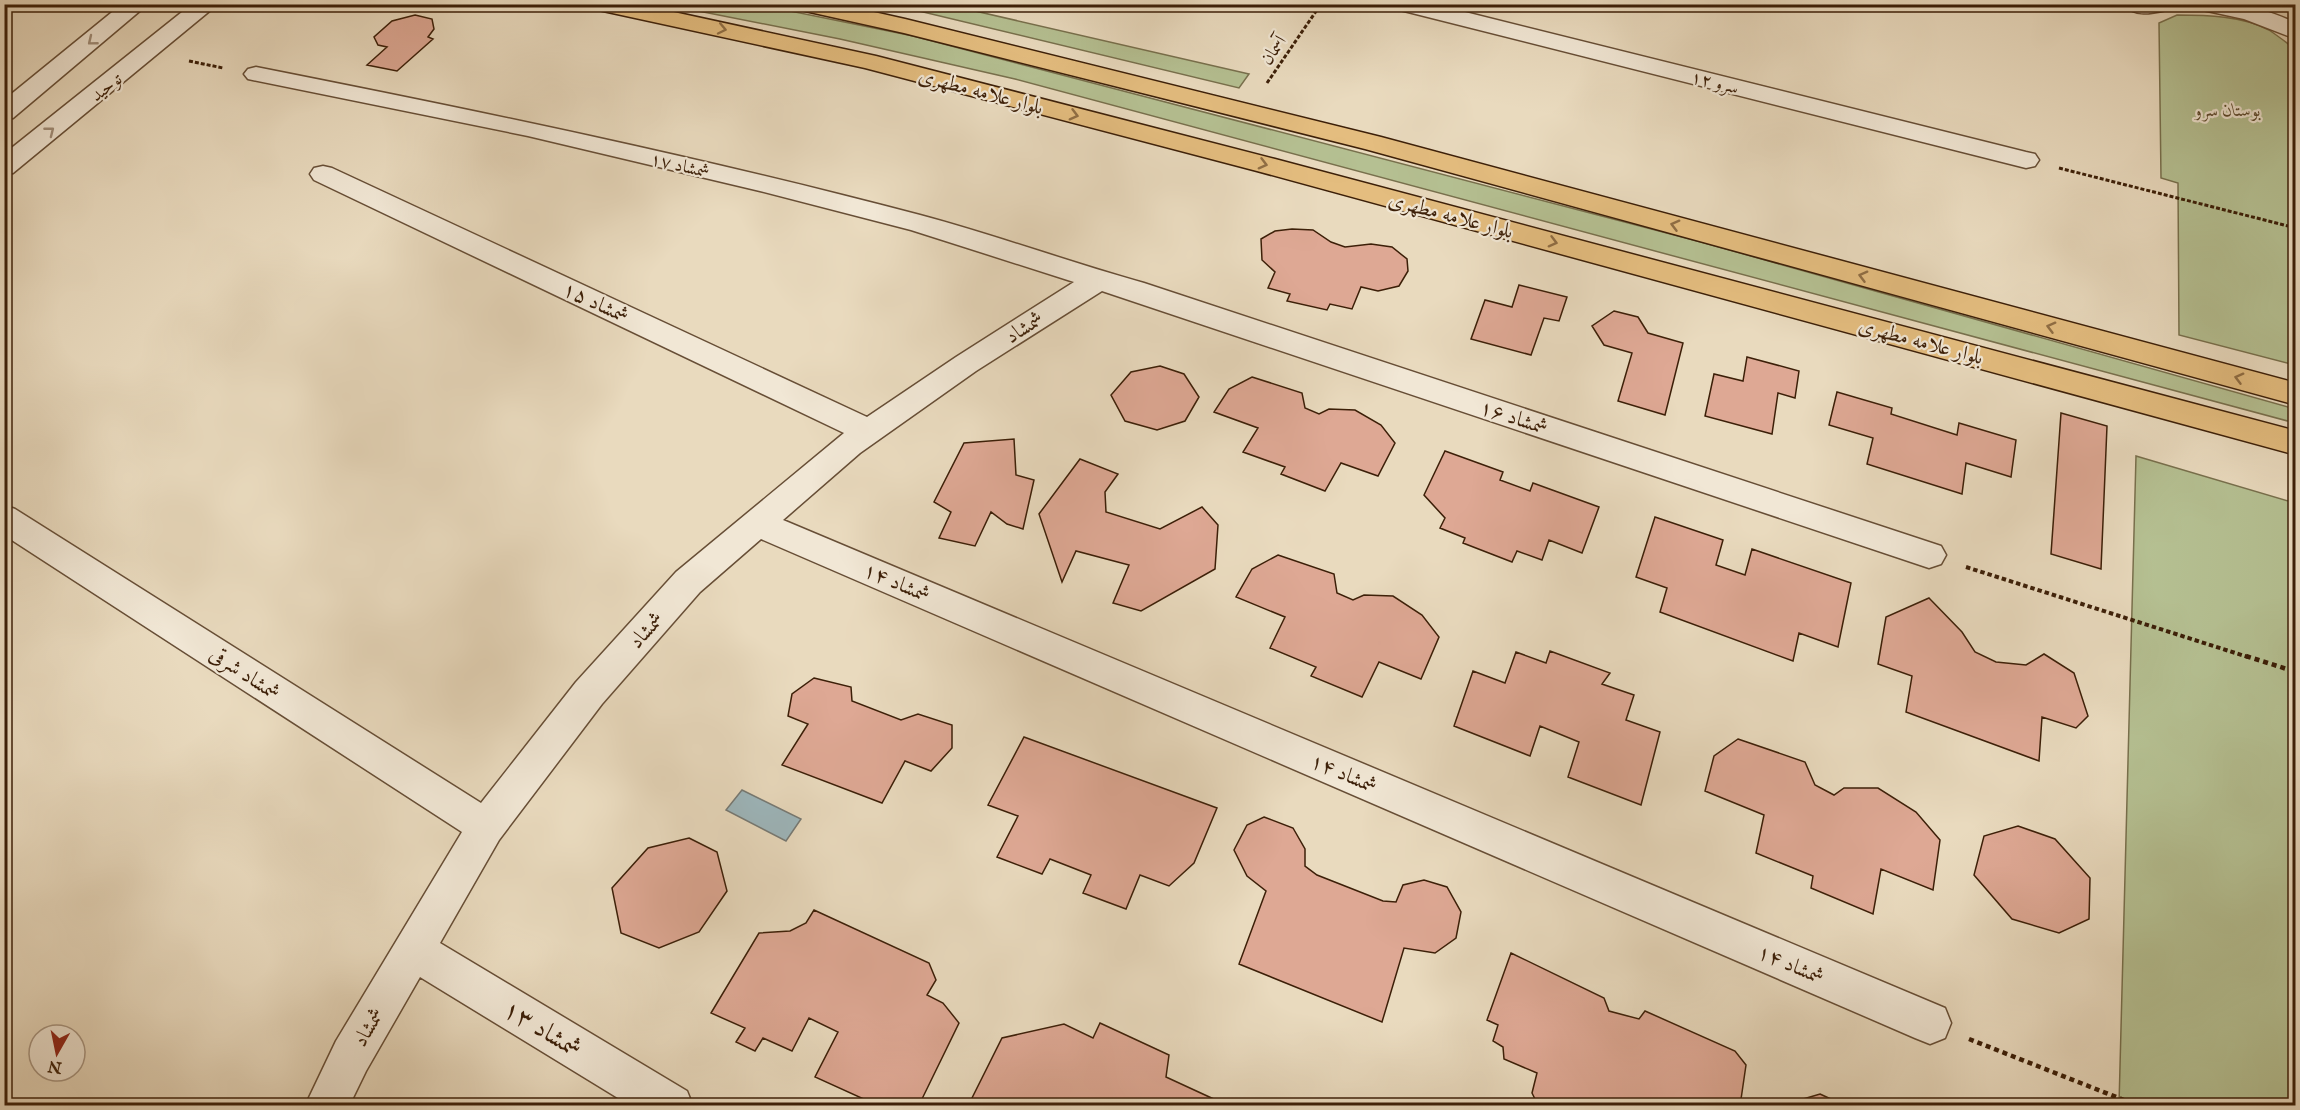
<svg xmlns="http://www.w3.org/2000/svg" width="2300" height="1110" viewBox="0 0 2300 1110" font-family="'IM FELL English',Amiri,serif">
<rect width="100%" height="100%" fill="#e9dabe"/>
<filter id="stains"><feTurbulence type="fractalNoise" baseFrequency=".00333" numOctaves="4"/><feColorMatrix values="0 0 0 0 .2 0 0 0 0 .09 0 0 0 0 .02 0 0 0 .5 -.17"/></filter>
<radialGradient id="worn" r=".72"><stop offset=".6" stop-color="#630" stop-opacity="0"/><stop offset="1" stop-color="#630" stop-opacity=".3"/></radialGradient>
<!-- green -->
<path fill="#b5c092" stroke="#78704d" stroke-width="1.5" d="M668,5H761L913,36L1701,242L2295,409V423L1015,79L840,39Z
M894,5H949L1249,74L1239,88Z
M2177,15C2206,15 2243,16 2269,30C2278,36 2287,43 2295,49L2296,217H2293L2296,228L2295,365L2179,335L2178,183L2161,178L2159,23Z
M2136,456L2295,503V1105H2119Z"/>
<!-- water -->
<path fill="#9db7bd" stroke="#767a75" stroke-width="1.5" d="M742,790L801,819L786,841L726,810Z"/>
<!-- building -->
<path fill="#dea894" stroke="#3c1f08" stroke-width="1.5" d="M415,15L432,19L434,29L428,37L433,39L397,71L367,65L387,47L378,45L374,37L392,21Z
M1292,229L1313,230L1331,242L1345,247L1371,244L1392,247L1407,259L1408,271L1399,286L1378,291L1361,287L1352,309L1330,304L1327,310L1287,301L1290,294L1268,288L1275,272L1262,260L1261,239L1275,231Z
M1519,285L1567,297L1559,321L1544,318L1531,355L1471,339L1485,300L1512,307Z
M1614,311L1638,317L1648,333L1683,343L1665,415L1618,401L1632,353L1604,345L1592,326Z
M1747,357L1799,371L1795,398L1778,393L1772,434L1705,416L1714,374L1743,381Z
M1160,366L1184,374L1199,397L1185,421L1157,430L1125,421L1111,395L1131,372Z
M1252,377L1302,393L1305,408L1319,414L1329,409L1355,410L1381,425L1395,443L1378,476L1341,463L1325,491L1281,474L1285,467L1243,452L1258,428L1214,412L1229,389Z
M1837,392L1892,408L1891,414L1957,435L1959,423L2016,440L2011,477L1966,463L1962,494L1867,464L1873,438L1829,425Z
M2061,413L2107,426L2101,569L2051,554Z
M1014,439L1016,475L1034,480L1023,529L1007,524L991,512L975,546L939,538L951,512L934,502L964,443Z
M1445,451L1503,472L1500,480L1530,491L1533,483L1599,507L1582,553L1549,540L1542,560L1517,551L1512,562L1463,543L1465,538L1440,528L1445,518L1424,495Z
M1080,459L1118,474L1105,492L1106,512L1160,529L1202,507L1218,525L1215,569L1141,611L1113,603L1129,565L1076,551L1062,582L1039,514Z
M1655,517L1723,540L1716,565L1745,575L1752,549L1851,583L1838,647L1799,633L1793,661L1660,612L1667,588L1636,577Z
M1278,555L1334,574L1337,593L1353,600L1364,595L1393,596L1422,615L1439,637L1421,679L1379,662L1362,697L1311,676L1316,667L1270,648L1285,617L1236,597L1252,569Z
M1929,598L1962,632L1975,652L1996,662L2026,665L2044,654L2074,673L2088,716L2076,728L2042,717L2039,761L1906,712L1912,676L1878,664L1886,617Z
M1550,651L1610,673L1602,684L1634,695L1626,720L1660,732L1641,805L1568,777L1579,742L1540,726L1530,756L1454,726L1473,671L1505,683L1516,652L1546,663Z
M814,678L851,687L852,701L901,720L918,714L952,725V748L931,771L905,761L882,803L782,765L808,724L788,716L792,694Z
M1024,737L1217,808L1194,863L1169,886L1140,875L1126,909L1083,893L1091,875L1050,859L1042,874L997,857L1018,816L988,805Z
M1738,739L1805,762L1815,785L1834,795L1844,788H1878L1916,812L1940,840L1933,890L1881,869L1873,914L1811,888L1813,876L1756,853L1764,815L1705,791L1714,756Z
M1264,817L1293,828L1305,849V866L1317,875L1383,901L1396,902L1403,885L1424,880L1447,887L1461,912L1456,938L1435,953L1404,948L1382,1022L1239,964L1266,891L1247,876L1234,850L1247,825Z
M2018,826L2055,839L2090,878L2089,919L2059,933L2012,919L1974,875L1984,836Z
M689,838L717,852L727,891L699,932L659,948L621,933L612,888L648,848Z
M814,910L929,963L936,980L927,995L943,1003L959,1023L921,1101L908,1106H879L815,1077L838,1032L809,1018L792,1051L763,1038L755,1051L736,1042L745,1028L711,1013L759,933L790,931L806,923Z
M1511,953L1604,998L1609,1011L1639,1019L1645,1011L1735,1051L1746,1065L1740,1106L1538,1105L1532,1093L1537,1073L1504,1059L1503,1047L1493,1041L1498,1025L1487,1020Z
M1100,1023L1169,1055L1166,1077L1218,1101L1216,1106H968L1002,1038L1064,1024L1093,1038Z
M1820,1094L1846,1106H1796L1800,1100Z"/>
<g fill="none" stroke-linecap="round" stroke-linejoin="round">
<!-- minor casing -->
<g stroke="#674e36" stroke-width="3">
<path id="minor" d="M122,4H148L13,118L4,120V100Z
M192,4H218L13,173L4,175V154Z
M1393,4H1433L2026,152L2035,154L2039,160L2035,166L2026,168L1396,9Z
M2124,4H2174L2171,9C2157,12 2134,19 2124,4Z
M2195,4C2236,4 2257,5 2296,23V39L2244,19L2198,9Z
M256,67C479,111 700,157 920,215C995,235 1069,262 1144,283L1941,546L1946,555L1941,564L1929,568L1102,291L976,371L860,453L783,520L1945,1008L1951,1023L1945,1038L1930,1044L1915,1038L761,539L700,592L602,704L499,840L440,943L687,1091L693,1106H631L420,977L366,1071L349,1106H305L336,1041L462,832L4,535V505L15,509L481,803L576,682L676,572L844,433L314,180L310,174L314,168L323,166L332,168L867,417L956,357L1074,282L911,230L760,191L528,136L248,79L244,74L248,69Z"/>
</g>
<!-- major casing -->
<g stroke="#3c1f08" stroke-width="3">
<path id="major" d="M592,4H637L876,56L1275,159L2296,431V455L1257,171L865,68L603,11L595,9Z
M793,4H838L905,19L1381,137L2296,383V405L1365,149L904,33L796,9Z"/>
</g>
<!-- path-far2 -->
<path stroke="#3c1f08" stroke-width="3" stroke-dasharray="4 2" stroke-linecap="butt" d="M189,61L223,68
M1267,83L1321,4
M2059,168L2296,228"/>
<!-- path-far1 -->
<path stroke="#3c1f08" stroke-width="4" stroke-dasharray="4.5 3" stroke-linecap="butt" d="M1966,567L2251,658"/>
<!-- path -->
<path stroke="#3c1f08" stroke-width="4.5" stroke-dasharray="5 4" stroke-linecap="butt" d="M2246,656L2296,672
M1969,1039L2139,1106"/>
<!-- minor -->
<use href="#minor" fill="#f1e7d5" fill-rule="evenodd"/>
<!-- major -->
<use href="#major" fill="#e4bd7f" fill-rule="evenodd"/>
</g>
<!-- one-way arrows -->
<defs><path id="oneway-chevron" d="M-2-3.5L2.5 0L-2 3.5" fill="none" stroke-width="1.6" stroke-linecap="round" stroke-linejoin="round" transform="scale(1.5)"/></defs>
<g stroke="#906e44">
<use href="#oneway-chevron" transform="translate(722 29) rotate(12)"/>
<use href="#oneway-chevron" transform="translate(1074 115) rotate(15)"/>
<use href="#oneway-chevron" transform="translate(1263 164) rotate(15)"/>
<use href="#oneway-chevron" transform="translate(1675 225) rotate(-165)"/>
<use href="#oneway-chevron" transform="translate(1553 242) rotate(15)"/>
<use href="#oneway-chevron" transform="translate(1863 276) rotate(-165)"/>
<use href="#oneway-chevron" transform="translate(2051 327) rotate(-165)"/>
<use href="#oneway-chevron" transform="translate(2239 378) rotate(-165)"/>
</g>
<g stroke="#a08d79">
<use href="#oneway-chevron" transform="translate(92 41) rotate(141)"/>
<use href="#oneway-chevron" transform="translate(50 131) rotate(-38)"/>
</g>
<g text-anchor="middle" stroke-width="4.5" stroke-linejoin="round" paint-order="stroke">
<!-- far-street labels -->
<g font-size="18" fill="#3c1f08" stroke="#f1e7d5">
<text transform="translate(1273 50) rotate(-56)" y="6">آسمان</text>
<text transform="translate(1715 82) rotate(14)" y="6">سرو ۱۲</text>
<text transform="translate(106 87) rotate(-38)" y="6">توحید</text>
<text transform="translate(680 165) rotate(13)" y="6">شمشاد ۱۷</text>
</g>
<!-- far-park labels -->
<g font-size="18" font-style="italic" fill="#5a472a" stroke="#f1e7d5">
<text x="2228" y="116">بوستان سرو</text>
</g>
<!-- street labels -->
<g font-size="21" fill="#3c1f08" stroke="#f1e7d5">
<text transform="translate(981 91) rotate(15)" y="7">بلوار علامه مطهری</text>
<text transform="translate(1451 215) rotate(15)" y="7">بلوار علامه مطهری</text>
<text transform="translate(596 302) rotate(25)" y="7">شمشاد ۱۵</text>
<text transform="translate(1024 327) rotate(-33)" y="7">شمشاد</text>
<text transform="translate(1921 341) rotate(15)" y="7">بلوار علامه مطهری</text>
<text transform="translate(1514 417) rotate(18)" y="7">شمشاد ۱۶</text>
<text transform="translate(897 582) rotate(23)" y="7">شمشاد ۱۴</text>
<text transform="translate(646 630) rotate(-48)" y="7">شمشاد</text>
<text transform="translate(245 673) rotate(33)" y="7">شمشاد شرقی</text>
<text transform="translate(1344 773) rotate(23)" y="7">شمشاد ۱۴</text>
<text transform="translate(1791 964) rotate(23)" y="7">شمشاد ۱۴</text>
<text transform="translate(368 1027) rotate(-60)" y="7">شمشاد</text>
</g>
<!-- near-street labels -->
<g font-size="26" fill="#3c1f08" stroke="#f1e7d5">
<text transform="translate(543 1028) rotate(31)" y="9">شمشاد ۱۳</text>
</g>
</g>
<!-- margin -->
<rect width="2300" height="1110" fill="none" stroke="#e9dabe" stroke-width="24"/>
<rect x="6" y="6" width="2288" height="1098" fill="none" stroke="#3c1f08" stroke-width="3"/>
<rect x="12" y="12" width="2276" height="1086" fill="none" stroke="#3c1f08" stroke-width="1.5"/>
<!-- north arrow -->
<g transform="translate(57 1053) rotate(189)"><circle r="28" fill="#f1e7d5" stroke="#a99783" stroke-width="1.5"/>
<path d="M0-4.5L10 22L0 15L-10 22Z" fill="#8f2418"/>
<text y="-9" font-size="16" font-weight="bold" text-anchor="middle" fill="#3c1f08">N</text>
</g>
<rect width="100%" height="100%" filter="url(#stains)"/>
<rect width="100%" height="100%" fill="url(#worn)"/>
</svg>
